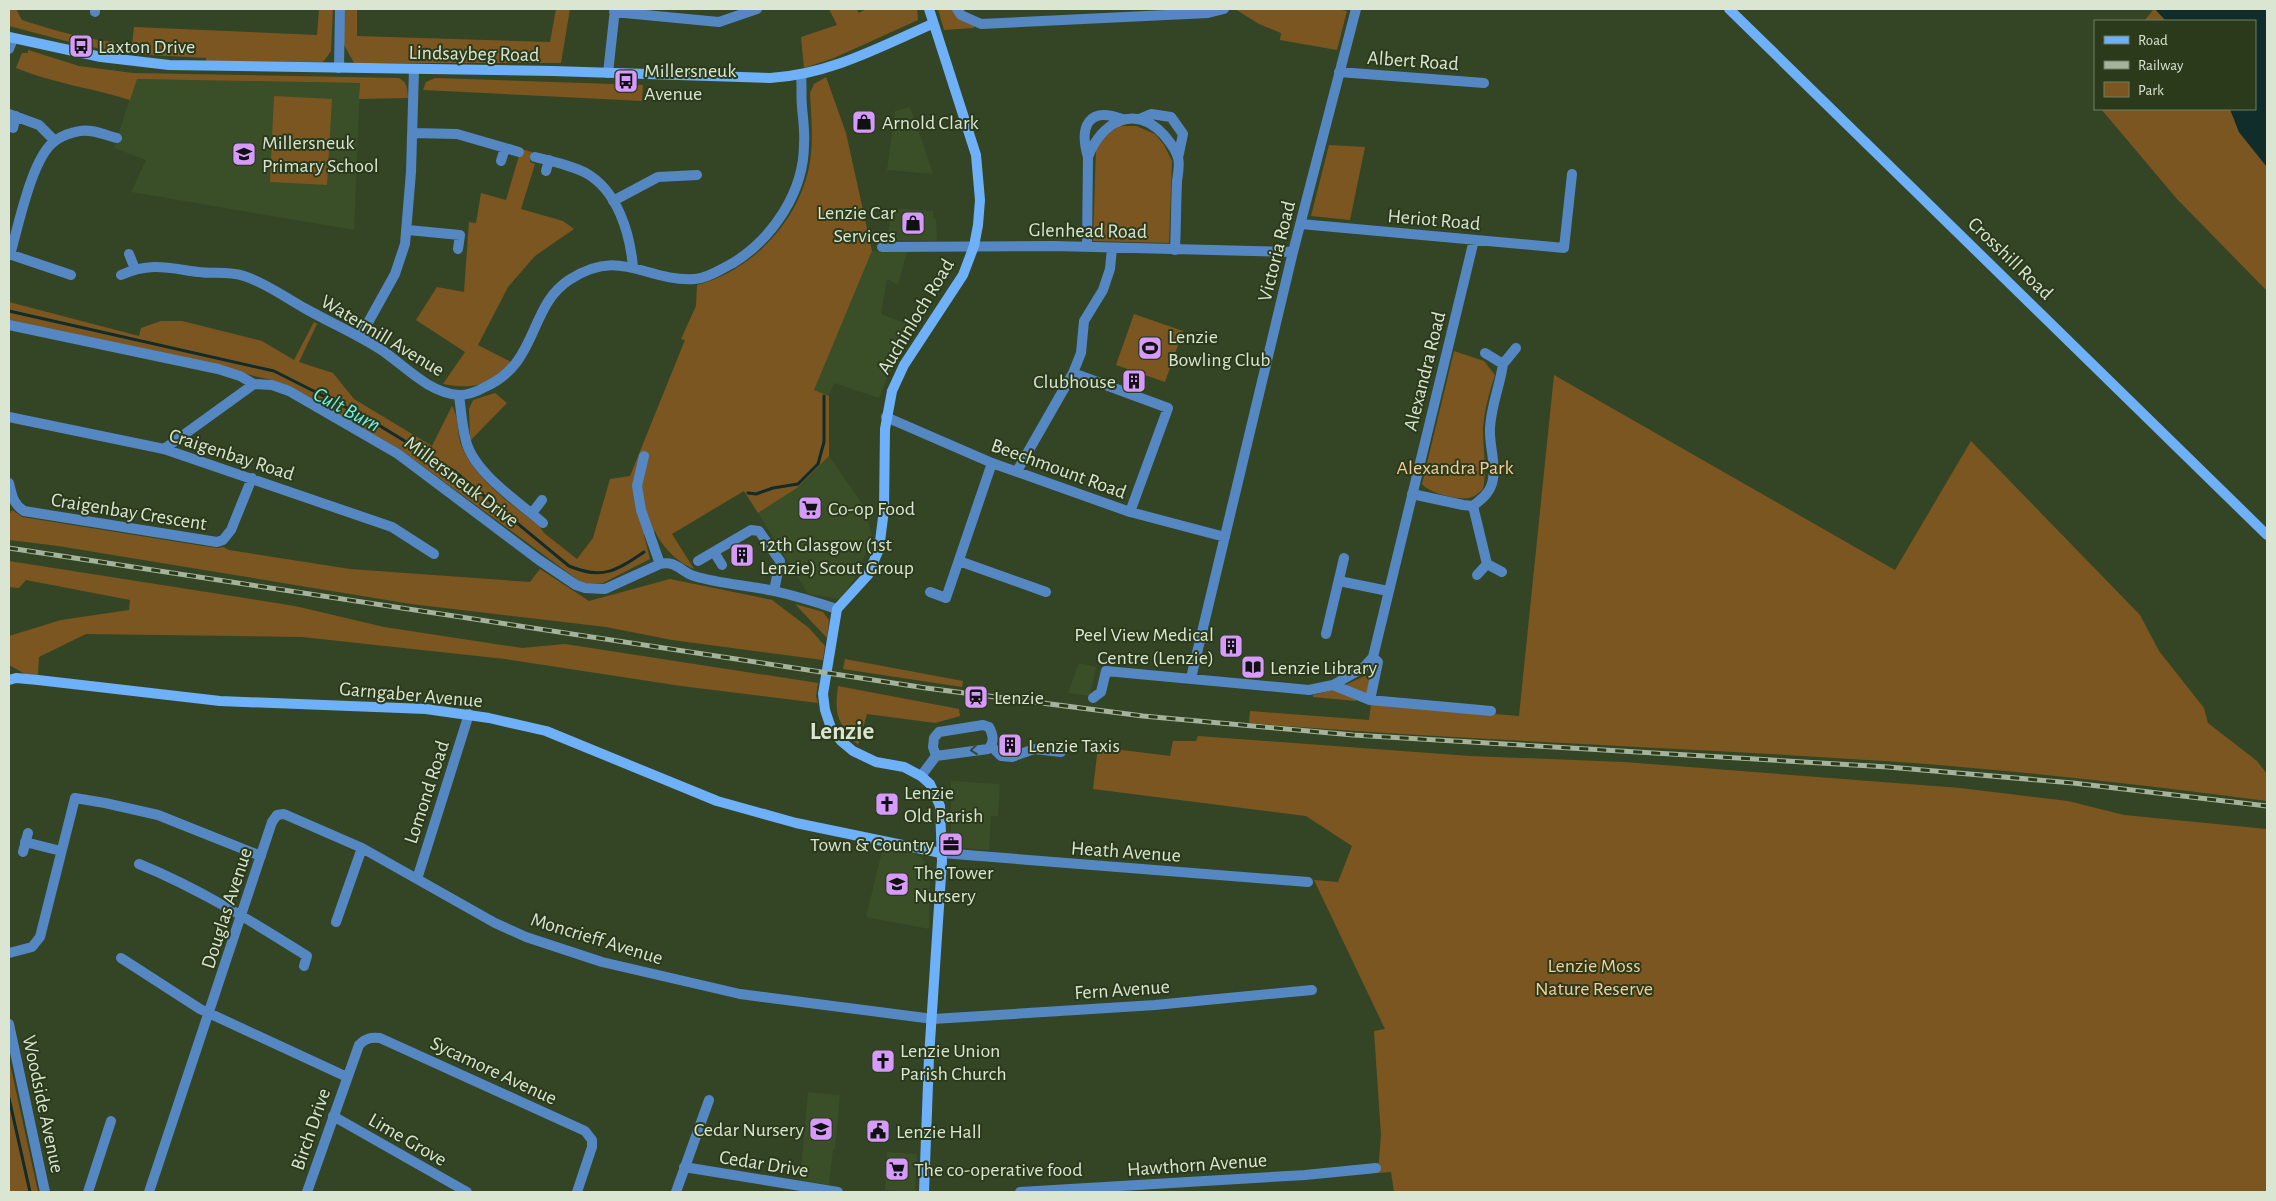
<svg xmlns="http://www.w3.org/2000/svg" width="2276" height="1201" viewBox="0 0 2276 1201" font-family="'Alegreya Sans',sans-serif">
<rect width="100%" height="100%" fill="#344526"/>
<!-- built -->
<path fill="#3a4e28" d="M136,79L360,83L354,230L131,192L146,160L114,148Z
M910,107L919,132L933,174L887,170L895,111Z
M891,208L933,211V218L936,219L937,241L888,240Z
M872,251L907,252L898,285L887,279L881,314L917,328L888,375L879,398L834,383L829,396L813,390Z
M829,456L863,505L872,535L859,571L841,599L808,594L758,513L797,488Z
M1079,663L1096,667L1090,696L1068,693Z
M951,781L1000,784L998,816H991L989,850L954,847L951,844Z
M883,847L910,852L921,857L930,868L929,929L866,917Z
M808,1092L840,1095L835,1149H833L829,1185L800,1180Z
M887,1152L917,1154L915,1192L885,1190Z"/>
<!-- green -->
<path fill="#7c5620" d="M9,9H16L22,20C55,31 88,40 123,43L122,52L85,46L9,26Z
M319,9H333L331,51L323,62L206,61V58L131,54L134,27L317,35Z
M345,9H357V36L550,42L556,9H570L561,63H354L343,43Z
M829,9H856L859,13L866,9H917L918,20L834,58L804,68L801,37L837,25Z
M938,9H953L974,25V28L944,30Z
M1235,9H1336L1347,11L1337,50L1280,40L1281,33L1259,24Z
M2154,9H2155L2166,21H2144Z
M28,50L79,66L133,73L399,78C408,83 407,88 408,98L359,99L360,83L137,79L130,100C91,88 53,83 16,68L22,53H28Z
M826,77L846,133L872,251L814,390L829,396V456L797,488L758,513L744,491L672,534L694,569C678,563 662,547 655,531L644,535L650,559L603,583H582L401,450L292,388L272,380L9,320V302L139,336L141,328L161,321H182L262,341L294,360L314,322L317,324L299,362L333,373L354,399L432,446L452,406C460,419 456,434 462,447C476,481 512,504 540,527L544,533L577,559L593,538L610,479L630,476L685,340L681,339L696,306L697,285C755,270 805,215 811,154C813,134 811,113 810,93L814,84Z
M435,78L643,85L642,101L423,90L426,82Z
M274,96L332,99L327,185L270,182Z
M2101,109H2230L2239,132L2267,167V291L2177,199Z
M1119,126H1136L1155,134L1164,145L1172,161L1169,243L1093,241L1096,149L1106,136Z
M1329,145L1365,147L1350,220L1311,216Z
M521,149L532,152L530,162L535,164L521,209L563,221L574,229L535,256L508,287L478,345L511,362C487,385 477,390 443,384L465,352L416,320L437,287L464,292L469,222L476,223L481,193L506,200Z
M1134,314L1183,331L1165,382L1116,365Z
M1454,351L1484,361L1495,375C1489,393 1484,411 1483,430C1483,450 1487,470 1483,489C1479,493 1474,497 1469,498C1457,500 1429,493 1422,484Z
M1554,375L1895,570L1971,441L2140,615L2159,651L2204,708L2208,723L2257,761L2267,774V801C2145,785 2023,771 1900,762C1683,747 1466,741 1249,723L1250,711L1369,720L1371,704L1519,716Z
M495,393L507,403L470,441L469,409L473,400Z
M12,510L22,517L203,546L218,548L223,547L229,550L350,569L530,582L540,569L589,601L670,579L772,600L809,628L825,646L823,660L672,640L606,627L411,604L58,546L9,540V515Z
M9,561L295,606L384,627L522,648L565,644L818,683L816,696L818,703L681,686L505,659L302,637L86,634L39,657L38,675L25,674L9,665V636L61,620L129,610L130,600L26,580L19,588L9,587Z
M795,604L823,612L829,620L827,638Z
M845,659L963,681L962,687L843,669Z
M1367,675L1371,677L1366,696L1343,686Z
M838,686L959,709L960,716L935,723L867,714L858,745C838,723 834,716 838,686Z
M1333,690L1356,698V701L1313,697V695Z
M1198,736L1470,756L1624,762L1960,788L2068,801L2124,815L2267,829V1192H1394L1391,1172L1378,1173L1381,1135L1374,1031L1385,1029L1314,880L1338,882L1352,846L1306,816L1093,789L1098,747L1170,756L1173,741H1196Z
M9,1059L38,1192H9Z"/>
<!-- water -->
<path fill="#102c2b" d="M2155,9H2267V167L2239,132L2230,109H2255V21H2166Z"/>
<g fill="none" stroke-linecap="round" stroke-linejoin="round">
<!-- stream -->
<path stroke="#102c2b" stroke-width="3" d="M9,311L274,371L367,418L454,471L569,566C602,580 616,571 644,552
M748,493L756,494L773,488L798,484L818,464L824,442V396
M9,1098L30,1192"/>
<!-- street -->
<path stroke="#5588c2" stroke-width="10" d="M95,9V12
M957,9L961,15L981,24L1208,13L1224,9
M614,12L719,22L757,9
M9,49L13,39
M339,68L340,9
M1339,72L1484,83
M608,73L615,9
M9,114L39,125L55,141
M1139,119L1151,114L1171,117L1183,134L1178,158
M13,128L16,116
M413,133L457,134L519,152
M535,157C552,161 571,165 586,173C618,191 630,234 633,267
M1088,157C1079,127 1088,106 1122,119
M501,161L505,148
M546,171L549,160
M613,201L658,177L697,175
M1301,224L1564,248L1572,174
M408,230L460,235L458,249
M882,247L1054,246L1293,252
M1087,247L1088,157C1101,122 1135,103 1164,135C1169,141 1176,149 1178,158C1180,164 1178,174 1177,181C1176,204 1176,227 1175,250
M9,254L71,275
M129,254L135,269
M10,255C18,228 32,156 55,141C61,136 72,132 80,131C93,129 105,135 117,138
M121,275C151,262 168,268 198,272C213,274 230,271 244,276C266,283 286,298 306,309C331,323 359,335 383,351C406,367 429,393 459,395C467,395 478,391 485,387C539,363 528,307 569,280C621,246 645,282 695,279C708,278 721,269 733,263C773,238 804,192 804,144C805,132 803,119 802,107C801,97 802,85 801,75
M9,325L218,369L240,376L254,384L272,385L289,391L398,454L539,560L576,585L585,588L605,589L660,564
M360,337L395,274L405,244L411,172L414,69
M1485,353L1503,364L1516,348
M1073,373L1168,408L1130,512
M459,395C461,410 462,427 466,441C474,473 519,502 543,523
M9,417L164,449L392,527L434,554
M886,417L992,463L1130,512L1225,537
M164,449L254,384
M644,456L637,486L641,510L660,564C676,560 681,572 694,576C720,584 748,585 774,591C796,596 816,602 837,609
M1017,471L1073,373L1081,353L1084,321L1103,290L1110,269L1112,248
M9,483C12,495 13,504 24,511L217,542L223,540L231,530L252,478
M1412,494L1463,505L1473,506C1483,498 1491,492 1493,479C1496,463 1489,445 1490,428C1491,406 1500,386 1503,364
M1473,506L1487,564
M532,513L542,500
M714,552L722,565
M698,561L751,530L759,531L780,561L774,591
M959,561L1046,592
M1477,575L1487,564L1502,572
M1339,581L1388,591
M930,592L946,598L992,463
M1326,634L1344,558
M1191,678L1293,252L1356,9
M1333,685L1363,668L1373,657
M1093,698L1101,692L1106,671L1309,690L1333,685L1370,700L1491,711
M1370,700L1378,662L1373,657L1474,240
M991,746L1001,756L1012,757L1034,749L1061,752
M921,776L936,756L988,749C995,743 993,734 989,727L983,725L939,732L934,738L933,747L936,756
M25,842L61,851
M23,852L28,833
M941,853L1308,882
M139,864C198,888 253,922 307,956L304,966
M417,879L469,714
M336,922L362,848
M9,953L32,947L40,937L75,798L105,803L158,815L261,856
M121,958L200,1009L347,1077
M9,1024L45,1192
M333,1116L467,1192
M684,1167L838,1192
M88,1192L111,1121
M149,1192L272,822L277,815L284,814L362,848L495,923L526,937L602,962L740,994L933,1019L1155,1005L1312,990
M307,1192L359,1045C366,1038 371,1037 380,1038L585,1131L592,1140V1147L577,1192
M676,1192L709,1100
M1020,1192L1305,1175L1376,1168"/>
<!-- secondary -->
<path stroke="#6fb1f9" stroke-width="10" d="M1729,9L2267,535
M9,37L101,57L169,65L553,71L770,78C828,75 880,47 932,24
M9,680L16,678L38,680L220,701L426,709L489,718L546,731L717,801L796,823L941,853
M924,1192L929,1057L942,861L940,806L930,784L921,776L904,767L876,762L853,751L841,741L831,728L825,710L823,694L837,609L868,575L879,549L884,510L885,429L892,391L904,365L963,275L974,246L978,225L980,200L976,155L929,9"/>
<!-- rail casing -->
<g stroke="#a6b39c" stroke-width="5">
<path id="rail" d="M9,548L926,688L1143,716L1353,735L1888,767L2073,783L2267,806"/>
</g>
<!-- rail -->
<use href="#rail" stroke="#2a3a1b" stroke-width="3" stroke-dasharray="9" stroke-linecap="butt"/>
</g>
<!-- one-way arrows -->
<defs><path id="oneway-chevron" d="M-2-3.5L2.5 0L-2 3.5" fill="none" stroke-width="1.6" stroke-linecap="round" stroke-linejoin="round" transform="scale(1.25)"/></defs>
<use stroke="#334a3c" href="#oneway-chevron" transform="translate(974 750) rotate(174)"/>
<!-- icons -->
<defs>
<g id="bus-square" transform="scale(1.25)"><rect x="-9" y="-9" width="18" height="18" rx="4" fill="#d69bfa" stroke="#2a3a1b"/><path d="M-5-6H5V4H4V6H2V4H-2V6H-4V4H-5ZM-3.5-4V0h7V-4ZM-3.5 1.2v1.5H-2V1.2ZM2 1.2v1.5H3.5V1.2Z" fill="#111"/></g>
<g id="shop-square" transform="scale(1.25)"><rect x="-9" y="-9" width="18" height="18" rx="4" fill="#d69bfa" stroke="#2a3a1b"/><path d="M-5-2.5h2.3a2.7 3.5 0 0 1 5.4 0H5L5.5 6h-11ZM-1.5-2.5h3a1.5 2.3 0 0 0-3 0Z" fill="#111"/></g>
<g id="school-square" transform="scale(1.25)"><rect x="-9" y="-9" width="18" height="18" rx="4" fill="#d69bfa" stroke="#2a3a1b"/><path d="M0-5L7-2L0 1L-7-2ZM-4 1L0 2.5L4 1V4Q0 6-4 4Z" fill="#111"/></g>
<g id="stadium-square" transform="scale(1.25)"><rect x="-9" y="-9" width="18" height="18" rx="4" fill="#d69bfa" stroke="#2a3a1b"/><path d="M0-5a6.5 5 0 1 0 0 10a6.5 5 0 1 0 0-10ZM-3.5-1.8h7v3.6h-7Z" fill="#111"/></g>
<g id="building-square" transform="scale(1.25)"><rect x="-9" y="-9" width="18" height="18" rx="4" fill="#d69bfa" stroke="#2a3a1b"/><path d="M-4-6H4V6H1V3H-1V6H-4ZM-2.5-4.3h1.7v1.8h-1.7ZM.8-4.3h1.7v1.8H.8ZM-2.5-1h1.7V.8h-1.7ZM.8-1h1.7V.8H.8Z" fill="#111"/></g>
<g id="supermarket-square" transform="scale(1.25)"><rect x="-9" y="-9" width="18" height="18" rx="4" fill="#d69bfa" stroke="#2a3a1b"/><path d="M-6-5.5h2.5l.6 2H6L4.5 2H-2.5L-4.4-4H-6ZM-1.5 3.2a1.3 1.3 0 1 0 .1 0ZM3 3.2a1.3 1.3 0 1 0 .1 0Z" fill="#111"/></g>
<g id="library-square" transform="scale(1.25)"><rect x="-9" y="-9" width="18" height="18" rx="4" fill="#d69bfa" stroke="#2a3a1b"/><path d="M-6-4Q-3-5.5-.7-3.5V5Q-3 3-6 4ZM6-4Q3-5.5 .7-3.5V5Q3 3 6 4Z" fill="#111"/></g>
<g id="station-square" transform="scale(1.25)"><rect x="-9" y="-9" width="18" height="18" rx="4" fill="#d69bfa" stroke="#2a3a1b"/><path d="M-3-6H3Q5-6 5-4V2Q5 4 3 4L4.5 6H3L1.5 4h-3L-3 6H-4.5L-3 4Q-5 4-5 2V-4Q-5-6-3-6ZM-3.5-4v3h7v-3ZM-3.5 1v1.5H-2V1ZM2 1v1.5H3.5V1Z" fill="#111"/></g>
<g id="church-square" transform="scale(1.25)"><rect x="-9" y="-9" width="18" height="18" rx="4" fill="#d69bfa" stroke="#2a3a1b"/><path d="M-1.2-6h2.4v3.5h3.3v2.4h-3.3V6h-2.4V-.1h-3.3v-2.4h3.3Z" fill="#111"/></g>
<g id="office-square" transform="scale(1.25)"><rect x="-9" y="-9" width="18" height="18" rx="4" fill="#d69bfa" stroke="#2a3a1b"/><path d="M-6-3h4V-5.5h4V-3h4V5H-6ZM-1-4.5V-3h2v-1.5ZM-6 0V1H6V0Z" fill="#111"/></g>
<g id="civic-square" transform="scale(1.25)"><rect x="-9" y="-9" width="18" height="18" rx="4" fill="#d69bfa" stroke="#2a3a1b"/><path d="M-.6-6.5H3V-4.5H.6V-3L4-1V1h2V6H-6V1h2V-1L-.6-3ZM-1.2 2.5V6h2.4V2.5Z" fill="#111"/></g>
</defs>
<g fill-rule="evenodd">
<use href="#bus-square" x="81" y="46"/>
<use href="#bus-square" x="626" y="81"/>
<use href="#shop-square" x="864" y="122"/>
<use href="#school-square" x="244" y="154"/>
<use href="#shop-square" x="913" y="223"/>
<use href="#stadium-square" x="1150" y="348"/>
<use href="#building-square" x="1134" y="381"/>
<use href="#supermarket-square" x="810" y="508"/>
<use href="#building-square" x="742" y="555"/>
<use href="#building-square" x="1231" y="646"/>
<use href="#library-square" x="1253" y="667"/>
<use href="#station-square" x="976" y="697"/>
<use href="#building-square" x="1010" y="745"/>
<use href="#church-square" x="887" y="804"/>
<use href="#office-square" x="951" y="844"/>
<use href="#school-square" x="897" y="884"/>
<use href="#church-square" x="883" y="1061"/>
<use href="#school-square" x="821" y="1129"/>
<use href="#civic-square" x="878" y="1131"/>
<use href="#supermarket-square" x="897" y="1169"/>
</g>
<g text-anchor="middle" stroke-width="4" stroke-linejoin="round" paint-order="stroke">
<!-- poi labels -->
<g font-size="20" fill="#dae5d2" stroke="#2a3a1b" text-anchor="start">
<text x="98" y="53">Laxton Drive</text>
<text x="644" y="77">Millersneuk<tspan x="644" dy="23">Avenue</tspan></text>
<text x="882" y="129">Arnold Clark</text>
<text x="262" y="149">Millersneuk<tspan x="262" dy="23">Primary School</tspan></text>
<text x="896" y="219" text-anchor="end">Lenzie Car<tspan x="896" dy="23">Services</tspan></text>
<text x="1168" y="343">Lenzie<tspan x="1168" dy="23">Bowling Club</tspan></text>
<text x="1116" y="388" text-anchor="end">Clubhouse</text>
<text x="828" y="515">Co-op Food</text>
<text x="760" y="551">12th Glasgow (1st<tspan x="760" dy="23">Lenzie) Scout Group</tspan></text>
<text x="1214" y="641" text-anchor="end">Peel View Medical<tspan x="1214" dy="23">Centre (Lenzie)</tspan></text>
<text x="1270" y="674">Lenzie Library</text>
<text x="994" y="704">Lenzie</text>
<text x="1028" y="752">Lenzie Taxis</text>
<text x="904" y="799">Lenzie<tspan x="904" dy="23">Old Parish</tspan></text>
<text x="934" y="851" text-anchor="end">Town &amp; Country</text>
<text x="914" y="879">The Tower<tspan x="914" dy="23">Nursery</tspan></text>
<text x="900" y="1057">Lenzie Union<tspan x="900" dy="23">Parish Church</tspan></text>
<text x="804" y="1136" text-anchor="end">Cedar Nursery</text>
<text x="896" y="1138">Lenzie Hall</text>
<text x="914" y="1176">The co-operative food</text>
</g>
<!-- street labels -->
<g font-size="20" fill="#dae5d2" stroke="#2a3a1b">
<text transform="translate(474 53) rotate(1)" y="7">Lindsaybeg Road</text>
<text transform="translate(1413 60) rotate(4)" y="7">Albert Road</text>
<text transform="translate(1434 219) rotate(5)" y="7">Heriot Road</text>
<text transform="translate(1088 230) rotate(1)" y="7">Glenhead Road</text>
<text transform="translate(1276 251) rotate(-76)" y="7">Victoria Road</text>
<text transform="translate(2011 258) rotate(44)" y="7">Crosshill Road</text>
<text transform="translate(915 316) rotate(-59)" y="7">Auchinloch Road</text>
<text transform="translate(383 335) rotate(31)" y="7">Watermill Avenue</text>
<text transform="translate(1424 371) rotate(-76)" y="7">Alexandra Road</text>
<text transform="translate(232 454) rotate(18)" y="7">Craigenbay Road</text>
<text transform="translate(1059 468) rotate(20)" y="7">Beechmount Road</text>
<text transform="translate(462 481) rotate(37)" y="7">Millersneuk Drive</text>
<text transform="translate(129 511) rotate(9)" y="7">Craigenbay Crescent</text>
<text transform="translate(411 694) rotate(5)" y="7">Garngaber Avenue</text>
<text transform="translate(426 792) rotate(-72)" y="7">Lomond Road</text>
<text transform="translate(1126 851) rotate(4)" y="7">Heath Avenue</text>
<text transform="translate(226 908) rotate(-72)" y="7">Douglas Avenue</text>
<text transform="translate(597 938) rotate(17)" y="7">Moncrieff Avenue</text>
<text transform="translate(1122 989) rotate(-4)" y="7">Fern Avenue</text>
<text transform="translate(494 1070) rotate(25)" y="7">Sycamore Avenue</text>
<text transform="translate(44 1104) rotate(78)" y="7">Woodside Avenue</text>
<text transform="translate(310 1129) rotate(-71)" y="7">Birch Drive</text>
<text transform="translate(408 1139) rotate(30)" y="7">Lime Grove</text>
<text transform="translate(764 1163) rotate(9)" y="7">Cedar Drive</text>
<text transform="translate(1197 1164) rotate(-4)" y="7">Hawthorn Avenue</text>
</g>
<!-- park labels -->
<g font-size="20" fill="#f5cc9a" stroke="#2a3a1b">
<text x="1455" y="474">Alexandra Park</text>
<text x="1594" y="972">Lenzie Moss<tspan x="1594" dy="23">Nature Reserve</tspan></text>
</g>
<!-- water labels -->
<g font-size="21" font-style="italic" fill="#6af4ef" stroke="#2a3a1b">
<text transform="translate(347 409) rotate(28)" y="7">Cult Burn</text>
</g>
<!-- district labels -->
<g font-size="25" font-weight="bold" fill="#dae5d2" stroke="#2a3a1b">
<text x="842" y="739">Lenzie</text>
</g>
</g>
<!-- border -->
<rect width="2276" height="1201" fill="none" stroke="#dae5d2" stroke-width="20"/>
<!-- legend -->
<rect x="2094" y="20" width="162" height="90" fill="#2a3a1b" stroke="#707e64"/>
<rect x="2104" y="36" width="25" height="8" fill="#6fb1f9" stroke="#707e64"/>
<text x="2138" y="45" font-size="15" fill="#dae5d2">Road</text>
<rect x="2104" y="61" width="25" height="8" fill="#a6b39c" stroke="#707e64"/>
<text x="2138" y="70" font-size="15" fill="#dae5d2">Railway</text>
<rect x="2104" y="82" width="25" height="15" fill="#7c5620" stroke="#707e64"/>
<text x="2138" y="95" font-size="15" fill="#dae5d2">Park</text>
</svg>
